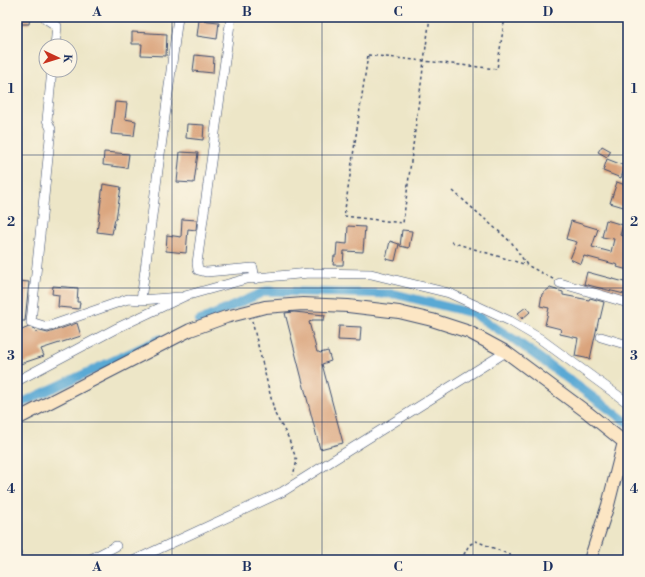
<svg xmlns="http://www.w3.org/2000/svg" width="645" height="577" viewBox="0 0 645 577" font-family="'Libre Bodoni',serif">
<rect width="100%" height="100%" fill="#fcf5e5"/>
<filter id="ink" filterUnits="userSpaceOnUse"><feTurbulence type="fractalNoise" baseFrequency=".025" numOctaves="2"/><feDisplacementMap in="SourceGraphic" scale="8" xChannelSelector="R" yChannelSelector="G"/><feConvolveMatrix kernelMatrix="1 2 1 2 8 2 1 2 1" color-interpolation-filters="sRGB"/></filter>
<filter id="wash" filterUnits="userSpaceOnUse"><feTurbulence type="fractalNoise" baseFrequency=".012" numOctaves="4" result="noise"/><feDisplacementMap in="SourceGraphic" scale="16" xChannelSelector="R" yChannelSelector="G"/><feGaussianBlur stdDeviation="0.9" result="paint"/><feColorMatrix in="noise" values="0 0 0 0 0 0 0 0 0 0 0 0 0 0 0 0 0 1.4 0 .05"/><feComposite in="paint" operator="in"/></filter>
<g filter="url(#wash)">
<rect width="100%" height="100%" fill="#ede6c7"/>
<g fill="none" stroke-linecap="round" stroke-linejoin="round">
<!-- canal -->
<path stroke="#5aa9d4" stroke-width="9" d="M199,321L266,291L395,294L472,313L515,340L628,423
M17,405L160,339"/>
</g>
<g id="blocks">
<!-- building -->
<path fill="#daa47d" d="M17,17H30L29,24H17Z
M199,20L219,22L217,39L197,36Z
M132,32L167,34L166,56L141,55L142,44H132Z
M195,55L214,57L213,73L193,71Z
M115,102L127,103L125,119L136,121L134,136L111,134Z
M187,124L204,125L203,140L186,138Z
M602,146L611,151L607,157L598,152Z
M104,152L129,154L127,168L103,165Z
M180,152L198,153L194,183L177,182Z
M607,159L625,166L621,178L603,171Z
M617,182L628,186V204L627,208L610,203Z
M103,184L121,187L116,219H115L112,234L97,232Z
M182,219L197,220L196,230L188,229L186,253L166,251L167,235L181,237Z
M606,220L623,225L620,235L628,237V270L617,267L618,265L584,256L581,264L570,259L577,242L566,239L571,221L598,229L592,247L611,252L614,239L602,237Z
M348,226L365,227L363,252L344,251L343,265H333L334,256H336L337,243L347,244Z
M402,230L412,231L409,248L400,246Z
M390,241L399,244L395,261L386,259Z
M587,272L628,283V295L584,284Z
M17,281L29,282L25,321H17Z
M53,286L78,288L77,302H80L79,309L58,307L59,295L52,294Z
M550,288L563,292V295L589,300L590,298L604,302L600,319L599,318L590,359L575,356L578,338L560,334L561,329L545,325L549,308L540,306L542,294Z
M526,307L530,312L522,319L518,313Z
M294,312L325,315L324,320H312V321L309,322L317,352H319L320,353L328,351L331,361L322,364L343,443L320,449L285,313Z
M77,323L81,336L41,349L44,356L17,365V332L29,327L35,329L36,332L40,331L48,333Z
M339,326L361,327L360,341L338,340Z"/>
</g>
</g>
<g filter="url(#ink)">
<use href="#blocks" fill-opacity="0" stroke="#3a4a6e" stroke-width="1"/>
<g fill="none" stroke-linecap="round" stroke-linejoin="round">
<!-- street casing -->
<g stroke="#3a4a6e" stroke-width="10">
<path id="street" d="M46,17V19L57,26L55,46
M231,17L197,263L198,270L206,272L253,268L255,279
M52,70L47,120L51,129L31,322L47,327L128,299L141,300L180,297
M560,283L628,303
M141,300L178,17
M601,337L628,345
M17,381L117,328L185,296L246,279L309,273L371,274L449,293L510,321L539,338L628,403
M17,555L18,560
M89,560L116,546
M135,560L282,492L506,352"/>
</g>
<!-- secondary casing -->
<g stroke="#3a4a6e" stroke-width="14">
<path id="secondary" d="M17,419L190,330L226,317L250,311L265,307L303,304L348,306L399,312L432,320L469,332L506,352L588,413L624,442
M590,560L608,505L624,442L628,436"/>
</g>
<!-- path -->
<path stroke="#3a4a6e" stroke-width="1.5" stroke-dasharray="3 3" stroke-linecap="butt" d="M430,17L424,61L497,69L505,17
M368,55L424,61L403,223L344,216Z
M453,191L512,243L527,265L553,279
M451,242L527,265
M252,321L275,414L288,437L297,461L293,475
M461,560L469,545L476,541L523,560"/>
<!-- street -->
<use href="#street" stroke="#fff" stroke-width="9"/>
<!-- secondary -->
<use href="#secondary" stroke="#fce6c4" stroke-width="12"/>
</g>
</g>
<!-- grid -->
<path fill="none" stroke="#1b2f5e" stroke-width="1" stroke-opacity="0.55" d="M172,17V560M322,17V560M473,17V560M17,155H628M17,288H628M17,422H628"/>
<!-- margin -->
<rect width="645" height="577" fill="none" stroke="#fcf5e5" stroke-width="44"/>
<!-- north arrow -->
<g transform="translate(58 58) rotate(94)"><circle r="19" fill="#fcf5e5" stroke="#a2a6af"/>
<path d="M0-3L7 15L0 10L-7 15Z" fill="#c8321e"/>
<text y="-6" font-size="11" font-weight="bold" text-anchor="middle" fill="#1b2f5e">K</text>
</g>
<rect x="22" y="22" width="601" height="533" fill="none" stroke="#1b2f5e" stroke-width="1.5"/>
<g font-size="13" text-anchor="middle" font-weight="bold" fill="#1b2f5e">
<text x="97" y="16">A</text>
<text x="247" y="16">B</text>
<text x="398" y="16">C</text>
<text x="548" y="16">D</text>
<text x="11" y="93">1</text>
<text x="634" y="93">1</text>
<text x="11" y="226">2</text>
<text x="634" y="226">2</text>
<text x="11" y="360">3</text>
<text x="634" y="360">3</text>
<text x="11" y="493">4</text>
<text x="634" y="493">4</text>
<text x="97" y="571">A</text>
<text x="247" y="571">B</text>
<text x="398" y="571">C</text>
<text x="548" y="571">D</text>
</g>
</svg>
